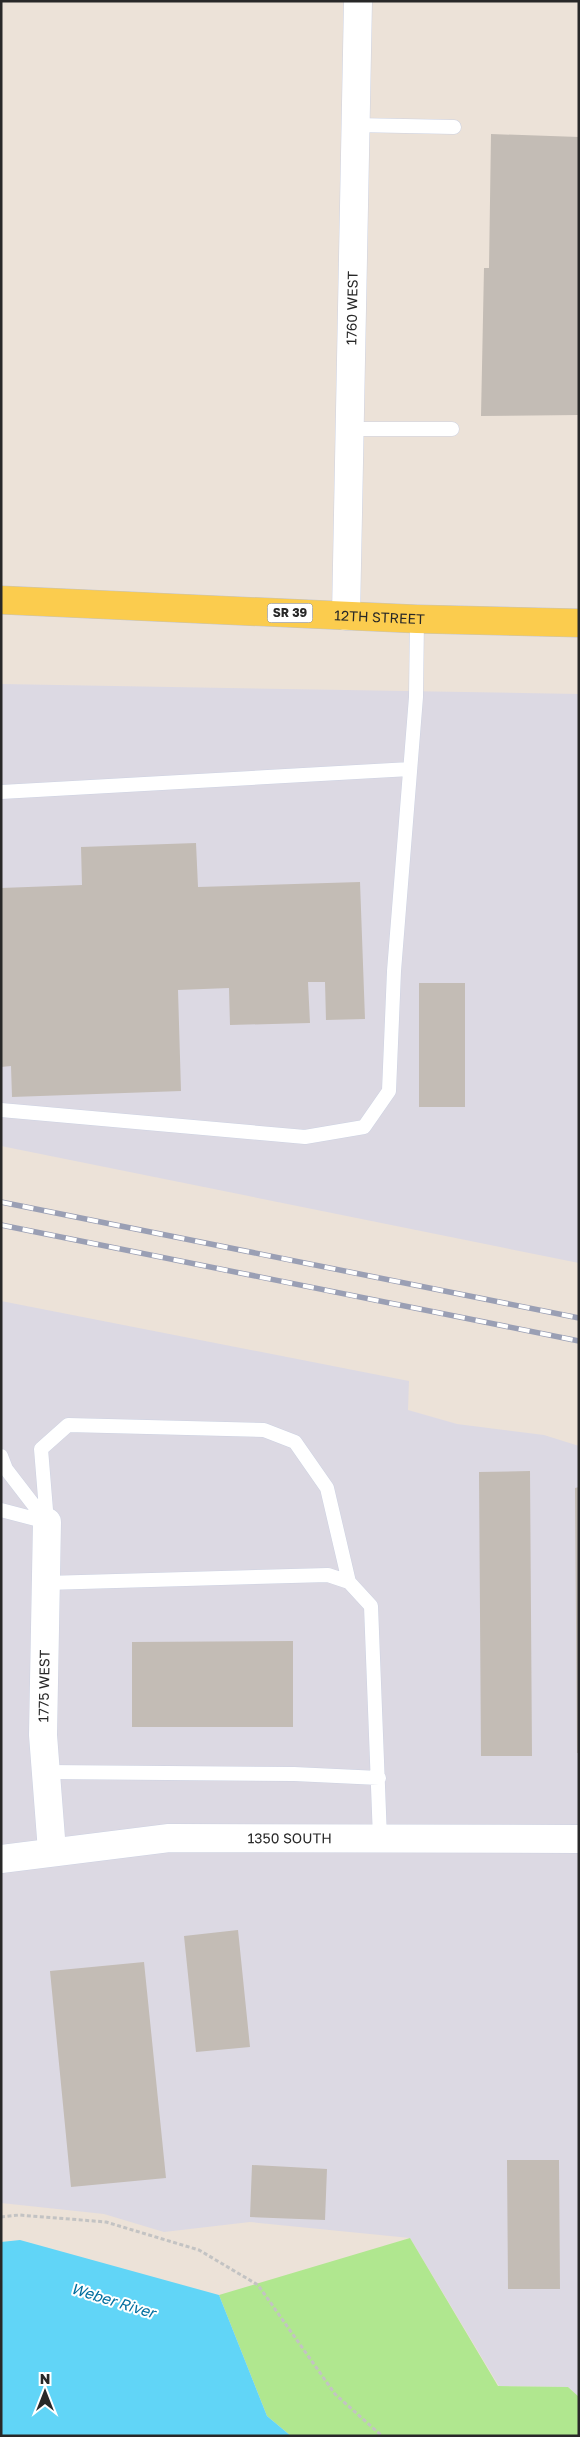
<svg xmlns="http://www.w3.org/2000/svg" width="580" height="2437" viewBox="0 0 580 2437" font-family="'Golos Text',sans-serif">
<rect width="100%" height="100%" fill="#ece2d8"/>
<!-- industrial -->
<path fill="#dcd9e3" d="M1,684L579,694V1263L1,1146Z
M1,1301L409,1381L408,1410L457,1424L544,1435L579,1446V2397L568,2387L499,2386L410,2238L250,2222L164,2232L104,2214L1,2203Z"/>
<!-- green -->
<path fill="#b0e78f" d="M410,2238L498,2386L568,2387L579,2397V2436H291L267,2416L219,2295Z"/>
<!-- water -->
<path fill="#61d5f7" d="M20,2240L219,2295L267,2416L291,2436H1V2242Z"/>
<!-- building -->
<path fill="#c3bcb5" d="M491,134L579,137V415L481,416L484,268H489Z
M196,843L198,887L360,882L365,1019L326,1020L325,982H308L310,1023L230,1025L229,988L178,990L181,1091L12,1097L11,1066L1,1067V888L82,885L81,847Z
M419,983H465V1107H419Z
M530,1471L532,1756H481L479,1472Z
M579,1487V1753H577L575,1488Z
M293,1641V1727H132V1642Z
M238,1930L250,2047L196,2052L184,1936Z
M144,1962L166,2178L71,2187L50,1971Z
M507,2160H559L560,2289H508Z
M252,2165L327,2169L325,2220L250,2217Z"/>
<g fill="none" stroke-linecap="round" stroke-linejoin="round">
<!-- service casing -->
<g stroke="#cdd2e2" stroke-width="15">
<path id="service" d="M355,125L454,127
M349,429H452
M1,792L410,769
M1,1110L305,1137L364,1127L389,1091L394,971L416,697L417,619
M1,1456L6,1469L46,1521
M1,1510L47,1522
M47,1522L41,1449L68,1425L264,1430L295,1442L327,1488L349,1582
M46,1583L328,1575L349,1582L371,1606L380,1838
M46,1772L294,1774L379,1778"/>
</g>
<!-- minor casing -->
<g stroke="#cdd2e2" stroke-width="29">
<g id="minor">
<path id="s1" d="M346,616L358,1"/>
<path d="M47,1522L43,1735L52,1851"/>
<path id="s2" d="M1,1859L169,1838L579,1839"/>
</g>
</g>
<!-- primary casing -->
<g stroke="#c3c3c3" stroke-width="29">
<g id="primary">
<path id="s3" d="M1,600L417,619L579,623"/>
</g>
</g>
<!-- path -->
<path stroke="#c3c3c3" stroke-width="3" stroke-dasharray="4 2.5" stroke-linecap="butt" d="M1,2217L19,2215L106,2222L199,2250L258,2285L335,2394L382,2436"/>
<!-- service -->
<use href="#service" stroke="#fff" stroke-width="14"/>
<!-- minor -->
<use href="#minor" stroke="#fff" stroke-width="28"/>
<!-- primary -->
<use href="#primary" stroke="#fbcc4e" stroke-width="28"/>
<!-- rail casing -->
<g stroke="#9a9fb4" stroke-width="5.5">
<path id="rail" d="M1,1202L579,1318
M1,1225L579,1341"/>
</g>
<!-- rail -->
<use href="#rail" stroke="#fff" stroke-width="4" stroke-dasharray="11" stroke-linecap="butt"/>
</g>
<g text-anchor="middle" stroke-width="4" stroke-linejoin="round" paint-order="stroke">
<!-- shield labels -->
<rect fill="#fff" stroke="#686868" stroke-width="1" x="267.5" y="603.5" width="45" height="19" rx="4"/>
<g font-size="12" font-weight="bold" fill="#282828">
<text x="290" y="617">SR 39</text>
</g>
<!-- street labels -->
<g font-size="14" fill="#282828" stroke="#fff">
<text dy="5" stroke="none"><textPath href="#s1" startOffset="308">1760 WEST</textPath></text>
<text dy="5" stroke="none"><textPath href="#s3" startOffset="379">12TH STREET</textPath></text>
<text transform="translate(44 1686) rotate(-89)" y="5">1775 WEST</text>
<text dy="5" stroke="none"><textPath href="#s2" startOffset="290">1350 SOUTH</textPath></text>
</g>
<!-- water labels -->
<g font-size="15" font-style="italic" fill="#0370a0" stroke="#fff">
<text transform="translate(113 2301) rotate(17)" y="5">Weber River</text>
</g>
</g>
<!-- border -->
<rect width="580" height="2437" fill="none" stroke="#282828" stroke-width="5"/>
<!-- north arrow -->
<g transform="translate(45 2392)" stroke="#ffffff" stroke-width="4" paint-order="stroke">
<path d="M0-4L9 19L0 12L-9 19Z" fill="#282828"/>
<text y="-8" font-size="14" font-weight="bold" text-anchor="middle" fill="#282828">N</text>
</g>
</svg>
